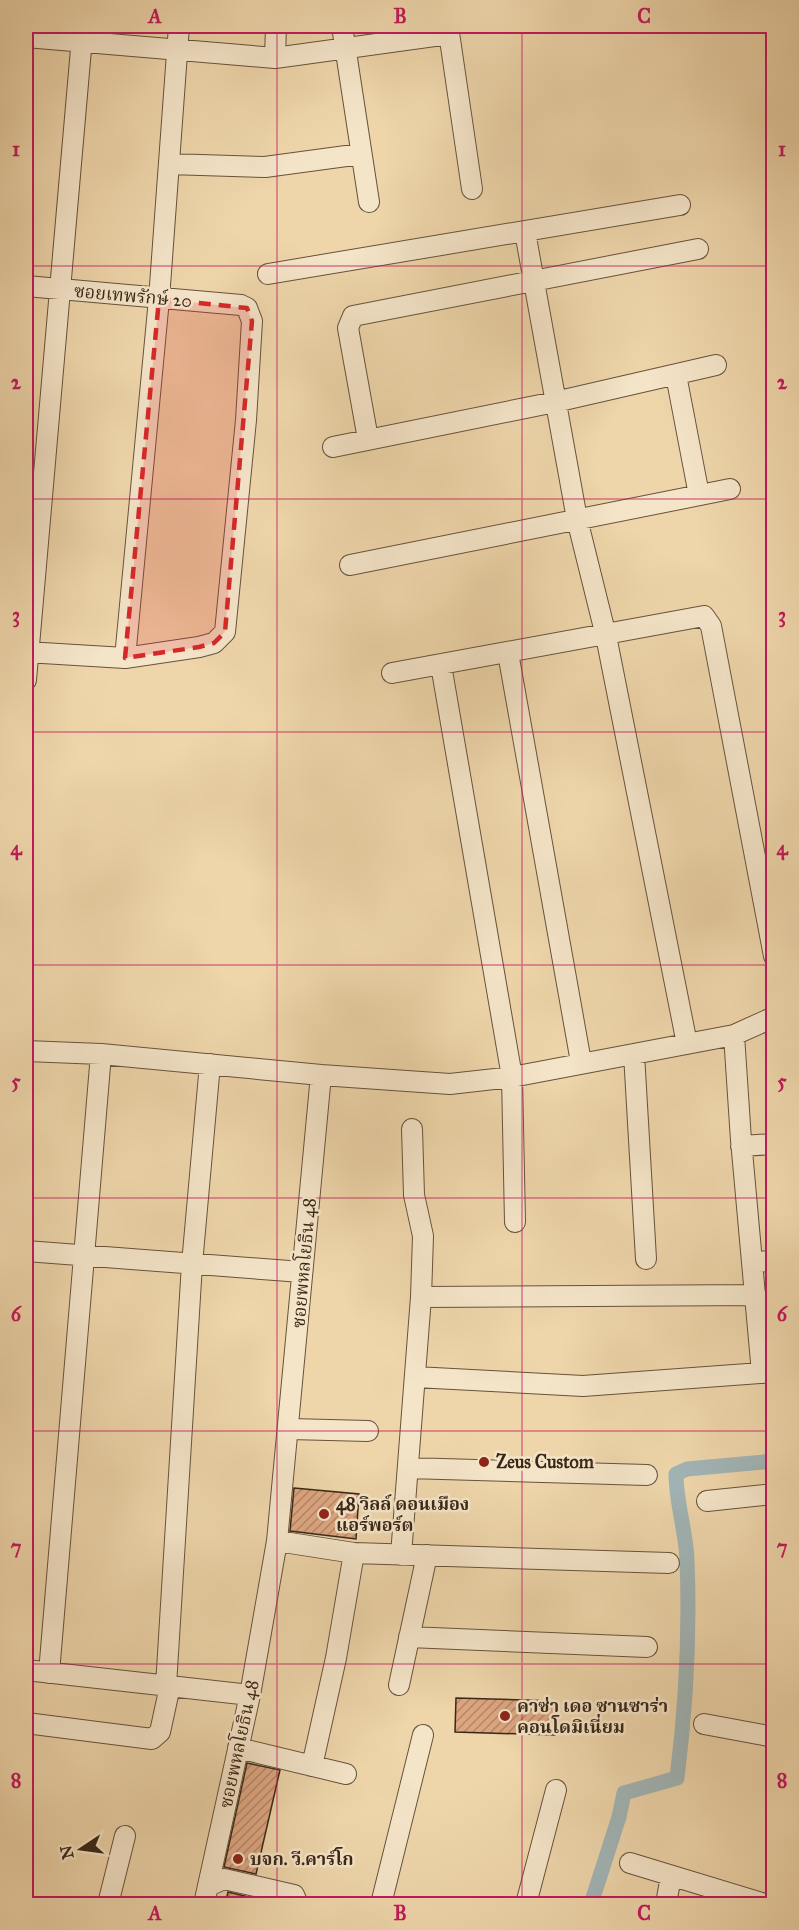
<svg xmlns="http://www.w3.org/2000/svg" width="799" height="1930" viewBox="0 0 799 1930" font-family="'IM FELL Great Primer','Noto Serif Thai',serif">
<defs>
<pattern id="building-hatch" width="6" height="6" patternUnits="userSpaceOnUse" patternTransform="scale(1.5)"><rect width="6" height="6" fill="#dda681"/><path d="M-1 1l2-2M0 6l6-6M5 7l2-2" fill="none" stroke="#b48769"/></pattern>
</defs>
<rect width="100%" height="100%" fill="#eed5aa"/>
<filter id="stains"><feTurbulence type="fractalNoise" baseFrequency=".00333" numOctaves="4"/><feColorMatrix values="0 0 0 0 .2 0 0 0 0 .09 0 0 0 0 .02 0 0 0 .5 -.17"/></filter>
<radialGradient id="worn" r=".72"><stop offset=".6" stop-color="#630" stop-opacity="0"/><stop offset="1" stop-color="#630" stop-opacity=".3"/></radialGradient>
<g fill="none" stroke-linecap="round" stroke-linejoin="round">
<!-- canal -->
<path stroke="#a1b5b6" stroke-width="15" d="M591,1904L619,1817L624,1793L677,1778C686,1706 690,1633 687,1560C686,1531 676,1503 676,1474L687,1469L774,1461"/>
</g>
<!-- building -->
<path fill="url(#building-hatch)" stroke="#3a2718" stroke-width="1.5" d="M294,1488L359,1494L356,1539L290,1531Z
M456,1698L556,1701L555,1735L455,1732Z
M247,1763L280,1770L256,1874L224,1867Z
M228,1892L282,1905H225Z"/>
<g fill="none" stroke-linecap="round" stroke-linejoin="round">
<!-- minor casing -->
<g stroke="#67523c" stroke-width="22">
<path id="minor" d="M342,26L369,202
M448,26L472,189
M26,37L275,58L449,34
M275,58L276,26
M169,164L265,167L361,154
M525,232L577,519L606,636L687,1044
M268,274L680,205
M26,286L241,305L247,308L252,321L246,420L225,632L214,643L199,647L125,658L26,652
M676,375L699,495
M368,439L348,328L353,316L698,249
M333,447L555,402L716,365
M350,565L730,489
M508,653L581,1062
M125,658L159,299L179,26
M441,665L512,1077L515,1222
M392,673L704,616L711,626L774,956
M26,680L83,26
M734,1035L741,1140L762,1373
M26,1051L101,1054L321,1075
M634,1054L646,1259
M741,1146L774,1144
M26,1251L302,1272
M753,1262L774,1261
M421,1297L756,1295
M415,1377L583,1386L774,1372
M290,1429L368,1431
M408,1468L647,1475
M707,1501L774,1494
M277,1541L354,1553L669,1563
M401,1555L421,1297L423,1236L414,1195L412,1129
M409,1637L647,1647
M26,1670L250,1695
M49,1673L101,1054
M399,1685L427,1555
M166,1686L192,1264L210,1064
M26,1723L152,1739L160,1732L170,1686
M704,1724L774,1737
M238,1748L346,1774
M312,1766L336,1658L354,1553
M630,1863L765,1904
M209,1881L215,1883L224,1879L294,1895L298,1904
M108,1904L125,1836
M204,1904L250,1695L277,1541L321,1075L450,1084L512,1077L734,1035L774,1017
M381,1904L423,1735
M526,1904L556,1790
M666,1904L671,1876"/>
</g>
<!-- minor -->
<use href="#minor" stroke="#f4e4c8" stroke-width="20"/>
</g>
<!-- marked area -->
<path fill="#d62828" fill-opacity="0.2" stroke="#d62828" stroke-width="4.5" stroke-dasharray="12 8" stroke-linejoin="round" d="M159,299L247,308L252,321L225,632L214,643L199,647L125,658Z"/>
<!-- grid -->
<path fill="none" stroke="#c2185b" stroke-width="1.5" stroke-opacity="0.55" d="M277,26V1904M522,26V1904M26,266H774M26,499H774M26,732H774M26,965H774M26,1198H774M26,1431H774M26,1664H774"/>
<!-- markers -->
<g fill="#8f2418" stroke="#f4e4c8" stroke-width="2">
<circle cx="484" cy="1462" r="6"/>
<circle cx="324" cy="1514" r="6"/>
<circle cx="505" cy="1716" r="6"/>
<circle cx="238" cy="1859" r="6"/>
</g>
<g text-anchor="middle" stroke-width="5" stroke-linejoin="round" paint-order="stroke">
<!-- street labels -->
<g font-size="18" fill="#3a2718" stroke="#f4e4c8">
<text transform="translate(133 296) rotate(5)" y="6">ซอยเทพรักษ์ 20</text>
<text transform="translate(304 1263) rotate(-85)" y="6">ซอยพหลโยธิน 48</text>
<text transform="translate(239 1744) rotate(-78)" y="6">ซอยพหลโยธิน 48</text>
</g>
<!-- poi labels -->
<g font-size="18" font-weight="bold" fill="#3a2718" stroke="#f4e4c8" text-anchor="start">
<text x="496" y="1468">Zeus Custom</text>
<text x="336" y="1510">48 วิลล์ ดอนเมือง<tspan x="336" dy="21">แอร์พอร์ต</tspan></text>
<text x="517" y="1712">คาซ่า เดอ ซานซาร่า<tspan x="517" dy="21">คอนโดมิเนี่ยม</tspan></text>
<text x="250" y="1865">บจก. วี.คาร์โก</text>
</g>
</g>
<!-- margin -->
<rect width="799" height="1930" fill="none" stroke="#eed5aa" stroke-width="66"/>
<!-- north arrow -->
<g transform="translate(81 1849) rotate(257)" stroke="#f4e4c8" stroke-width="4.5" paint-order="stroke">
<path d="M0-4.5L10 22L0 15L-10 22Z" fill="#3a2718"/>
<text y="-9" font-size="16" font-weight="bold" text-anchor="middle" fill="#3a2718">N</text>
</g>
<rect x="33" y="33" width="733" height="1864" fill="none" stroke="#c2185b" stroke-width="2"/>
<g font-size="20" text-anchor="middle" font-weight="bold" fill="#c2185b">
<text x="155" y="23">A</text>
<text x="400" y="23">B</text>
<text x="644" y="23">C</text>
<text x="16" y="156">1</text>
<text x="782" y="156">1</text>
<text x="16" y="389">2</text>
<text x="782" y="389">2</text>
<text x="16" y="622">3</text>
<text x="782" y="622">3</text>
<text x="16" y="855">4</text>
<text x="782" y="855">4</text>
<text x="16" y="1088">5</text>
<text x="782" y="1088">5</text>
<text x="16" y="1321">6</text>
<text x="782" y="1321">6</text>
<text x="16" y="1554">7</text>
<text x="782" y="1554">7</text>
<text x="16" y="1787">8</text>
<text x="782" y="1787">8</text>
<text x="155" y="1920">A</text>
<text x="400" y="1920">B</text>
<text x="644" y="1920">C</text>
</g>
<rect width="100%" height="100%" filter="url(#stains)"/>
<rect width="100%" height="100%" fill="url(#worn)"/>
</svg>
